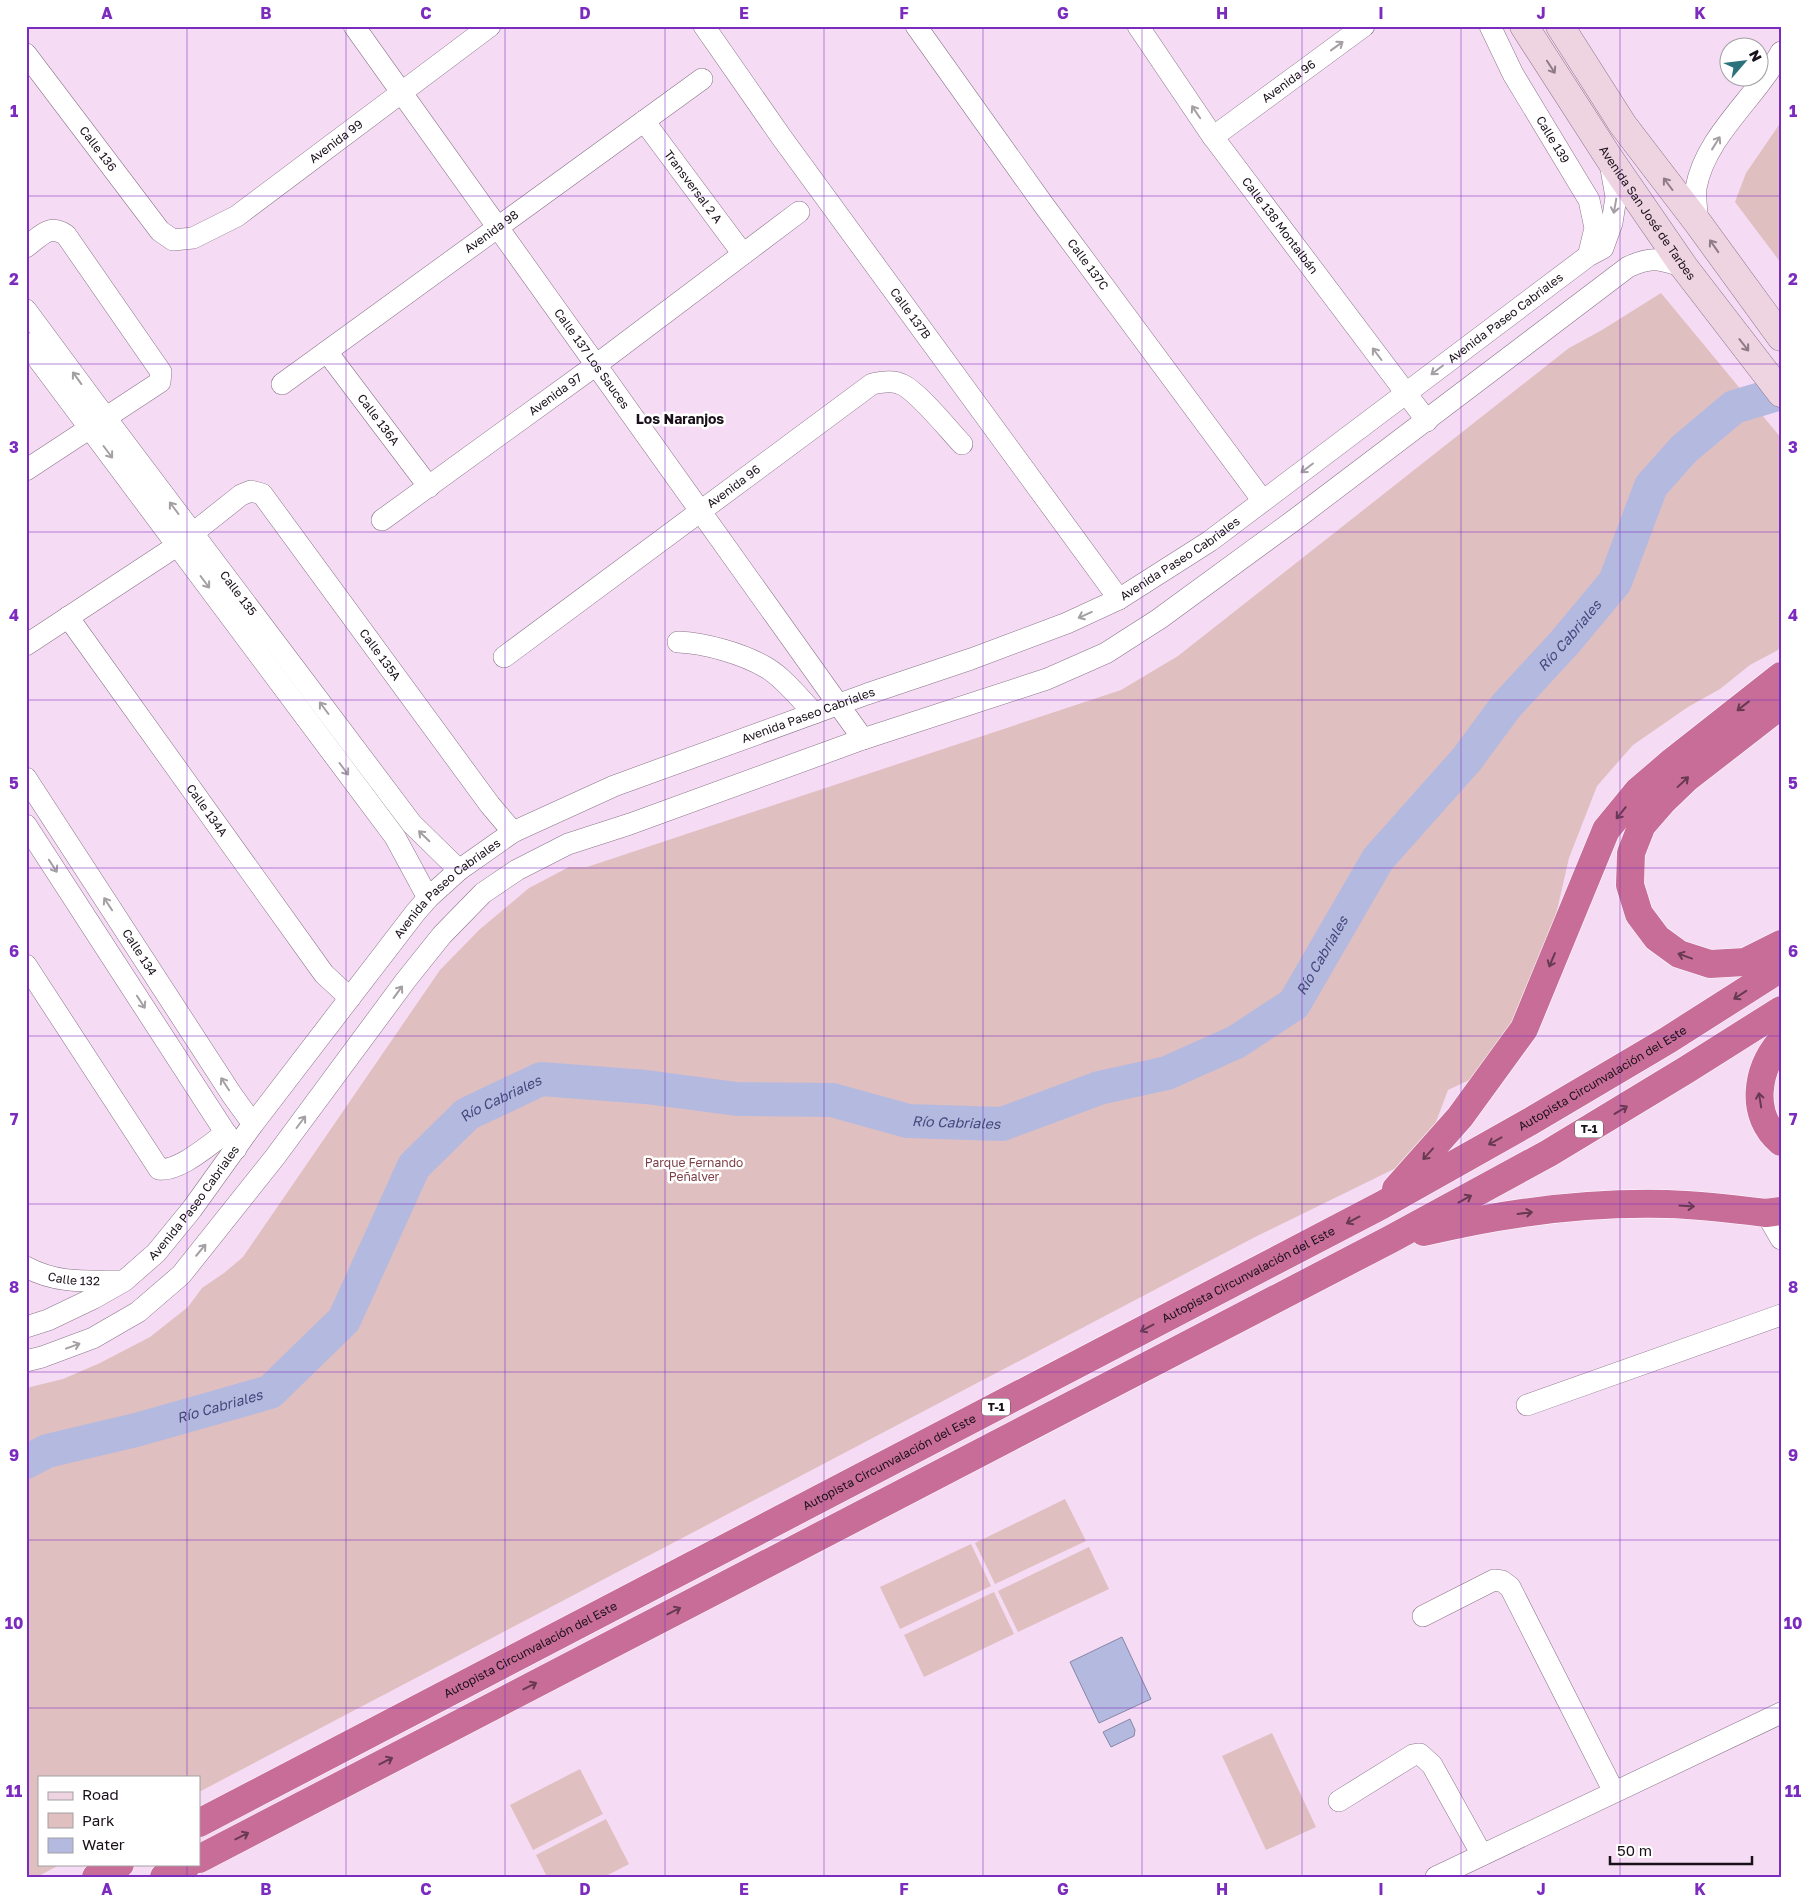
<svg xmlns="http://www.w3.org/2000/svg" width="1807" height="1903" viewBox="0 0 1807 1903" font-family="'Golos Text',sans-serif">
<rect width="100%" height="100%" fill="#f5dcf4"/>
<!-- green -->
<path fill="#e0bfc0" d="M1781,122V263L1735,202L1746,173Z
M1661,293L1781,438V644L1778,650L1750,665L1720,689L1688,707L1633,745L1597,786L1569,858L1549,945L1510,1026L1482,1074L1448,1090L1427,1146L1396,1168L1257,1236L199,1792V1777H39V1864H61L37,1877H26V1388L63,1379L100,1363L150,1337L188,1307L202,1288L224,1273L243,1257L440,970L479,930L529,888L569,867H587L1121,690L1178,656L1569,348L1602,330Z
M1065,1499L1086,1541L995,1584L975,1543Z
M971,1544L991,1586L900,1629L880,1587Z
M1089,1547L1109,1589L1018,1632L998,1591Z
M994,1592L1014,1634L924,1677L904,1635Z
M1272,1733L1316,1827L1266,1850L1222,1756Z
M580,1769L603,1814L533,1850L510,1805Z
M606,1819L629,1864L604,1877H547L536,1855Z"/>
<!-- water -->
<path fill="#b4b9e0" stroke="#8686a4" d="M1122,1637L1151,1699L1099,1723L1070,1662Z
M1130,1719L1135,1730L1134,1736L1111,1747L1103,1732Z"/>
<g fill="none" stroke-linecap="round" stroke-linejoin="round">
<!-- river -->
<path stroke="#b4b9e0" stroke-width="34" id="s1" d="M26,1462L47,1451L136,1430L270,1392L344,1320L414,1166L467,1114L541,1079L646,1087L737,1099L832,1100L908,1121L1002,1124L1099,1088L1167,1073L1236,1042L1294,1004L1378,859L1467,759L1506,706L1565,642L1615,582L1651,486L1684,449L1734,407L1781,393"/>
<!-- street casing -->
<g stroke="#8a7489" stroke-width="22">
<g id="street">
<path id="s2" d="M354,26L863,739"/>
<path id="s3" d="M704,26L782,138L1119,599"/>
<path id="s4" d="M916,26L1043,204L1263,501"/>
<path id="s5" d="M1138,26L1213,137L1427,421"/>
<path id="s6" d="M1490,26L1513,74L1589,200L1595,228L1589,253"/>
<path id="s7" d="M26,54L160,231L173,240L193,238L237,216L490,26"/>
<path id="s8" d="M644,121L743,254"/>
<path id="s9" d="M1213,137L1364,26"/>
<path d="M1698,223C1697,212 1695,199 1696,188C1705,136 1757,97 1781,52"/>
<path d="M26,247C40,237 49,223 66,235L161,372L160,382L26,470"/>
<path id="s10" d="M26,310L106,418L412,824L459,870"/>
<path d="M26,343L395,837L428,898"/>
<path id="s11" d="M327,352L429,487"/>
<path id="s12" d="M282,384L702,79"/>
<path id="s13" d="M382,520L596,365L799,212"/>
<path id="s14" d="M68,617L324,974L350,998"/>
<path d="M678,642C705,643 744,654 767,668C785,679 799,698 814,713"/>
<path id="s15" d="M26,645L178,545L241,495L251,491L262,494L490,805L513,832"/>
<path id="s16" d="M504,657L872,384C883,382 893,380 903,385C919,393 948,429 962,444"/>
<path id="s17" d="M26,778L232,1095L253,1124"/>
<path d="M26,825L236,1149"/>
<path d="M26,965L159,1169C179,1172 210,1144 226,1133"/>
<path d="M1766,1213L1781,1239"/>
<path id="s18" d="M26,1267C58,1284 86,1281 121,1281"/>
<path id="s19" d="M26,1327L48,1320L94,1298L124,1281L156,1253L192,1209L253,1124L415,913L428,898L459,870L513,832L614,786L867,694L971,659L1067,623L1119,599L1210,541L1588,256L1603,248L1612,223L1616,197L1610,163"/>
<path d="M26,1361L42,1357L93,1338L138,1312L181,1275L275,1157L406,980L442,935L483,893L517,870L568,844L630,824L863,739L1047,679L1106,653L1159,619L1297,518L1628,267C1653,256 1658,259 1684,267"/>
<path d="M1527,1405L1781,1315"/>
<path d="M1423,1616L1494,1580L1502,1581L1510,1587L1614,1792"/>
<path d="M1339,1801L1413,1755L1420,1754L1432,1765L1482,1855"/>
<path d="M1436,1877L1781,1713"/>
</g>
</g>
<!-- secondary casing -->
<g stroke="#8a7489" stroke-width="29">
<g id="secondary">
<path id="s20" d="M1524,26L1609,158L1684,267L1781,393"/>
<path d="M1560,26L1623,125L1698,223L1781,337"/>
</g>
</g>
<!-- highway casing -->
<g stroke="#fff" stroke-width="29">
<g id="highway">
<path d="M1781,705L1687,778L1662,802L1642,825L1631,853L1630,885L1639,914L1657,938L1679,954L1710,964L1745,962L1781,944"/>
<path d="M1781,1041C1756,1070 1749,1115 1781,1142"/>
<path d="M1396,1189L1460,1117L1524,1029L1606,830L1638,791L1673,761L1781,676"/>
<path d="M1424,1232C1503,1213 1586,1202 1667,1204C1700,1205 1734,1209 1766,1213L1781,1211"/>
<path id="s21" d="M199,1823L1382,1205L1531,1121L1668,1040L1781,968"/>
<path d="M199,1859L1391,1239L1549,1153L1686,1070L1781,1010"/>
<path d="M96,1877L120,1864"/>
<path d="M164,1877L188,1864"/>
</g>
</g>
<!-- street -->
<use href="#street" stroke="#fff" stroke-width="21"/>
<!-- secondary -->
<use href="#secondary" stroke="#eed3e0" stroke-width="28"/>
<!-- highway -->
<use href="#highway" stroke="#c86d98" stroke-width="28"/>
</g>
<!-- one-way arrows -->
<defs><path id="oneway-shaft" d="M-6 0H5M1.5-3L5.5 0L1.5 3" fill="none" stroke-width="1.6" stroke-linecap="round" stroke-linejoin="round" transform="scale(1.25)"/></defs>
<g stroke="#a39fa3">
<use href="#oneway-shaft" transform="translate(1337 46) rotate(-36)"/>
<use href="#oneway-shaft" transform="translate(1196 112) rotate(-124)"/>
<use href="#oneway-shaft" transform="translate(1716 143) rotate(-58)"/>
<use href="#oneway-shaft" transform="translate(1615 206) rotate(100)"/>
<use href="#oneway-shaft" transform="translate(1377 354) rotate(-127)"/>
<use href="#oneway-shaft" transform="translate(1437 370) rotate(143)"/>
<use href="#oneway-shaft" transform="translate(77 378) rotate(-126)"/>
<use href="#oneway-shaft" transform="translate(108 452) rotate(53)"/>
<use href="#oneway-shaft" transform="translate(1307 468) rotate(143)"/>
<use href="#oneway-shaft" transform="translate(174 508) rotate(-127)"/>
<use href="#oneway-shaft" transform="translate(205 582) rotate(53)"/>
<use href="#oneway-shaft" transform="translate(1085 615) rotate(156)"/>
<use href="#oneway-shaft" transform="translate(324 708) rotate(-127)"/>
<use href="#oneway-shaft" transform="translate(344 769) rotate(53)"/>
<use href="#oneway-shaft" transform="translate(424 836) rotate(-136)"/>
<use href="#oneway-shaft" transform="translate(53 866) rotate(57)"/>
<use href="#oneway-shaft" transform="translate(108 904) rotate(-123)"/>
<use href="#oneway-shaft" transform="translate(398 992) rotate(-54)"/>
<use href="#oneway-shaft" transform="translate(141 1002) rotate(57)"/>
<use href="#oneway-shaft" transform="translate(225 1084) rotate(-123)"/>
<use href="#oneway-shaft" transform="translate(301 1122) rotate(-53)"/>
<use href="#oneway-shaft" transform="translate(201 1250) rotate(-50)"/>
<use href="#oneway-shaft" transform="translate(73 1346) rotate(-20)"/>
</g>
<g stroke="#8e7b86">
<use href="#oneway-shaft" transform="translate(1551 67) rotate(57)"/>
<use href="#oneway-shaft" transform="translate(1668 184) rotate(-127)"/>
<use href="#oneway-shaft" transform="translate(1714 246) rotate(-125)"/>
<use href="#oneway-shaft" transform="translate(1744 345) rotate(52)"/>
</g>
<g stroke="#683a52">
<use href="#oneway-shaft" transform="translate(1743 706) rotate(142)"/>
<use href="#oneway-shaft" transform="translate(1683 782) rotate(-43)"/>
<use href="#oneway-shaft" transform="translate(1621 813) rotate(129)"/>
<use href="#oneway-shaft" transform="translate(1685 956) rotate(-160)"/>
<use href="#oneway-shaft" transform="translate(1552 960) rotate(113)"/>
<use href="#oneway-shaft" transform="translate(1740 995) rotate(147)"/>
<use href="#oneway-shaft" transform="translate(1760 1100) rotate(-99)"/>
<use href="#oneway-shaft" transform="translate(1621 1110) rotate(-31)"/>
<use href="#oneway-shaft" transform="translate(1495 1141) rotate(151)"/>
<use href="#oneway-shaft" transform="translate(1428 1154) rotate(132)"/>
<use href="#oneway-shaft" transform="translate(1465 1199) rotate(-29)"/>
<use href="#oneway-shaft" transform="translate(1687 1206) rotate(4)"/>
<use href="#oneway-shaft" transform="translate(1525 1213) rotate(-7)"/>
<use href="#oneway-shaft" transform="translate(1353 1220) rotate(152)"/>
<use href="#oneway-shaft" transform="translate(1147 1328) rotate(152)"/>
<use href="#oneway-shaft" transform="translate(674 1611) rotate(-27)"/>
<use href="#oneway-shaft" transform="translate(530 1686) rotate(-27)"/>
<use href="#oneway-shaft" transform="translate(386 1761) rotate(-27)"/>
<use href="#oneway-shaft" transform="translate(242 1836) rotate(-27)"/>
</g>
<!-- grid -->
<path fill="none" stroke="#7b2cbf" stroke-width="1" stroke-opacity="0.55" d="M187,26V1777M346,26V1877M505,26V1877M665,26V1877M824,26V1877M983,26V1877M1142,26V1877M1302,26V1877M1461,26V1877M1620,26V1877M26,196H1781M26,364H1781M26,532H1781M26,700H1781M26,868H1781M26,1036H1781M26,1204H1781M26,1372H1781M26,1540H1781M26,1708H1781M187,1864V1877"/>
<g text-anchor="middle" stroke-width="5" stroke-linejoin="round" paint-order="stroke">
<!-- shield labels -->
<g fill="#fff" stroke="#5e585e" stroke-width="1">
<rect x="1575" y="1120.5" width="28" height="17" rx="4"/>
<rect x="982" y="1398.5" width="28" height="17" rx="4"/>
</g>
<g font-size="11" font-weight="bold" fill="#191019">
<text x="1589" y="1133">T-1</text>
<text x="996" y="1411">T-1</text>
</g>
<!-- street labels -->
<g font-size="12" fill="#191019" stroke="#fff">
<text dy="4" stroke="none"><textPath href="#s9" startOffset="94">Avenida 96</textPath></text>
<text dy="4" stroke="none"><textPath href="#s6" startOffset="130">Calle 139</textPath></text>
<text dy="4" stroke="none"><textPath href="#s7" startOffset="431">Avenida 99</textPath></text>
<text dy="4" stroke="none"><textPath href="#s7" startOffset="119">Calle 136</textPath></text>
<text dy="4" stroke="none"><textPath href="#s8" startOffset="82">Transversal 2 A</textPath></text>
<text dy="4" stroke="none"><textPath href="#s20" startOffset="224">Avenida San José de Tarbes</textPath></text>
<text dy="4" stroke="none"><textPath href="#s5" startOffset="245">Calle 138 Montalbán</textPath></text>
<text dy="4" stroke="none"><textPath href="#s12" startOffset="259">Avenida 98</textPath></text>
<text dy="4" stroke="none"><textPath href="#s4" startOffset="294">Calle 137C</textPath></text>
<text dy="4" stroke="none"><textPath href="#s3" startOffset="354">Calle 137B</textPath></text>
<text dy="4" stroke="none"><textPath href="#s19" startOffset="1834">Avenida Paseo Cabriales</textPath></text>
<text dy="4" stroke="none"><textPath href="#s2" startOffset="409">Calle 137 Los Sauces</textPath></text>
<text dy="4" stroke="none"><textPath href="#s13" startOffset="214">Avenida 97</textPath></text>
<text dy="4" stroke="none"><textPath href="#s11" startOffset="85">Calle 136A</textPath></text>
<text dy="4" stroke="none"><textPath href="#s16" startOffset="286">Avenida 96</textPath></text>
<text dy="4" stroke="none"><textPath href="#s19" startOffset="1429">Avenida Paseo Cabriales</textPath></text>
<text dy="4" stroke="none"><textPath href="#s10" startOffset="354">Calle 135</textPath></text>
<text dy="4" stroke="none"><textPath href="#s15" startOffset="484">Calle 135A</textPath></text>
<text dy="4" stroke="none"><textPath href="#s19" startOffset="1024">Avenida Paseo Cabriales</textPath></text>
<text dy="4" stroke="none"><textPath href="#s14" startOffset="238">Calle 134A</textPath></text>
<text dy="4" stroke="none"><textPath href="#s19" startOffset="619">Avenida Paseo Cabriales</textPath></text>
<text dy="4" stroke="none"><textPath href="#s17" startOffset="208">Calle 134</textPath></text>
<text dy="4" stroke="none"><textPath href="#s21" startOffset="1589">Autopista Circunvalación del Este</textPath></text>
<text dy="4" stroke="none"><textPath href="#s19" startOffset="214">Avenida Paseo Cabriales</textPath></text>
<text dy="4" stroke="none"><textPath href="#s21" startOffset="1184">Autopista Circunvalación del Este</textPath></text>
<text dy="4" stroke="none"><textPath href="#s18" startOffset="50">Calle 132</textPath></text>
<text dy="4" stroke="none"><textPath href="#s21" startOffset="779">Autopista Circunvalación del Este</textPath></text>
<text dy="4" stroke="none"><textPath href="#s21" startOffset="374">Autopista Circunvalación del Este</textPath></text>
</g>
<!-- park labels -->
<g font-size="12" fill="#7e4046" stroke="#fff">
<text x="694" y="1167">Parque Fernando<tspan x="694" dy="14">Peñalver</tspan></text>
</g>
<!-- neighbourhood labels -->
<g font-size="14" font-weight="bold" fill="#191019" stroke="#fff">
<text x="680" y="424">Los Naranjos</text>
</g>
<!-- water labels -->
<g font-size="14" font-style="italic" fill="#44477b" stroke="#fff">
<text dy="5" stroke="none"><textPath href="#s1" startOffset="1928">Río Cabriales</textPath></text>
<text dy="5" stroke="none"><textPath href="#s1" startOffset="1522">Río Cabriales</textPath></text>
<text dy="5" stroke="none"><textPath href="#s1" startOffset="638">Río Cabriales</textPath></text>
<text dy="5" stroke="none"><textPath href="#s1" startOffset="1102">Río Cabriales</textPath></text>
<text dy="5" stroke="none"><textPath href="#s1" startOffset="202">Río Cabriales</textPath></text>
</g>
</g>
<!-- border -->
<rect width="1807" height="1903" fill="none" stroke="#ffffff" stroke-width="55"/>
<!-- legend -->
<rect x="38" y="1776" width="162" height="90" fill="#ffffff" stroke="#a39fa3"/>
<rect x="48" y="1792" width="25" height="8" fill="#eed3e0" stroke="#a39fa3"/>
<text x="82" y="1800" font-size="15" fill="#191019">Road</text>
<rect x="48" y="1813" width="25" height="15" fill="#e0bfc0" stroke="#a39fa3"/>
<text x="82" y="1826" font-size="15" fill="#191019">Park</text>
<rect x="48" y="1838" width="25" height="15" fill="#b4b9e0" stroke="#a39fa3"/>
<text x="82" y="1850" font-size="15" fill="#191019">Water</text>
<!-- north arrow -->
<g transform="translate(1744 62) rotate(62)"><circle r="24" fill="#ffffff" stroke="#a39fa3"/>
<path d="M0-4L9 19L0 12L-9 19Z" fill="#2a737d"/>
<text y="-8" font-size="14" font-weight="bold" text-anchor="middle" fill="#191019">N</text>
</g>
<!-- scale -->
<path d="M1610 1856v8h142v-8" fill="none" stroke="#191019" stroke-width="2.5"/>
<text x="1617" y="1856" font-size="15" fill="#191019" stroke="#ffffff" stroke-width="4" paint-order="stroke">50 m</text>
<rect x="28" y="28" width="1752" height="1848" fill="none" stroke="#7b2cbf" stroke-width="2"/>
<g font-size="16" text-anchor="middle" font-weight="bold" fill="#7b2cbf">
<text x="107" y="19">A</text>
<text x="266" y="19">B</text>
<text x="426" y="19">C</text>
<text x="585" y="19">D</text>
<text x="744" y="19">E</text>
<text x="904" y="19">F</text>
<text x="1063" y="19">G</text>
<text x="1222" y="19">H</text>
<text x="1381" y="19">I</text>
<text x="1541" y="19">J</text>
<text x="1700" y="19">K</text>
<text x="14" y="117">1</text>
<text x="1793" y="117">1</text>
<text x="14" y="285">2</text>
<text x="1793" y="285">2</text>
<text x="14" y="453">3</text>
<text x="1793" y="453">3</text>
<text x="14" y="621">4</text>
<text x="1793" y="621">4</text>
<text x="14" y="789">5</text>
<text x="1793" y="789">5</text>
<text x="14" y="957">6</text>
<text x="1793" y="957">6</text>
<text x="14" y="1125">7</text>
<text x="1793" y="1125">7</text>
<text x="14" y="1293">8</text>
<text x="1793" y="1293">8</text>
<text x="14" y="1461">9</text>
<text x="1793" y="1461">9</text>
<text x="14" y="1629">10</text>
<text x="1793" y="1629">10</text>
<text x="14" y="1797">11</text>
<text x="1793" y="1797">11</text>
<text x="107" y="1895">A</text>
<text x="266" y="1895">B</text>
<text x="426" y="1895">C</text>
<text x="585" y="1895">D</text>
<text x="744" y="1895">E</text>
<text x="904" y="1895">F</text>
<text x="1063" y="1895">G</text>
<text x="1222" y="1895">H</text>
<text x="1381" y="1895">I</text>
<text x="1541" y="1895">J</text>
<text x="1700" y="1895">K</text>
</g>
</svg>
